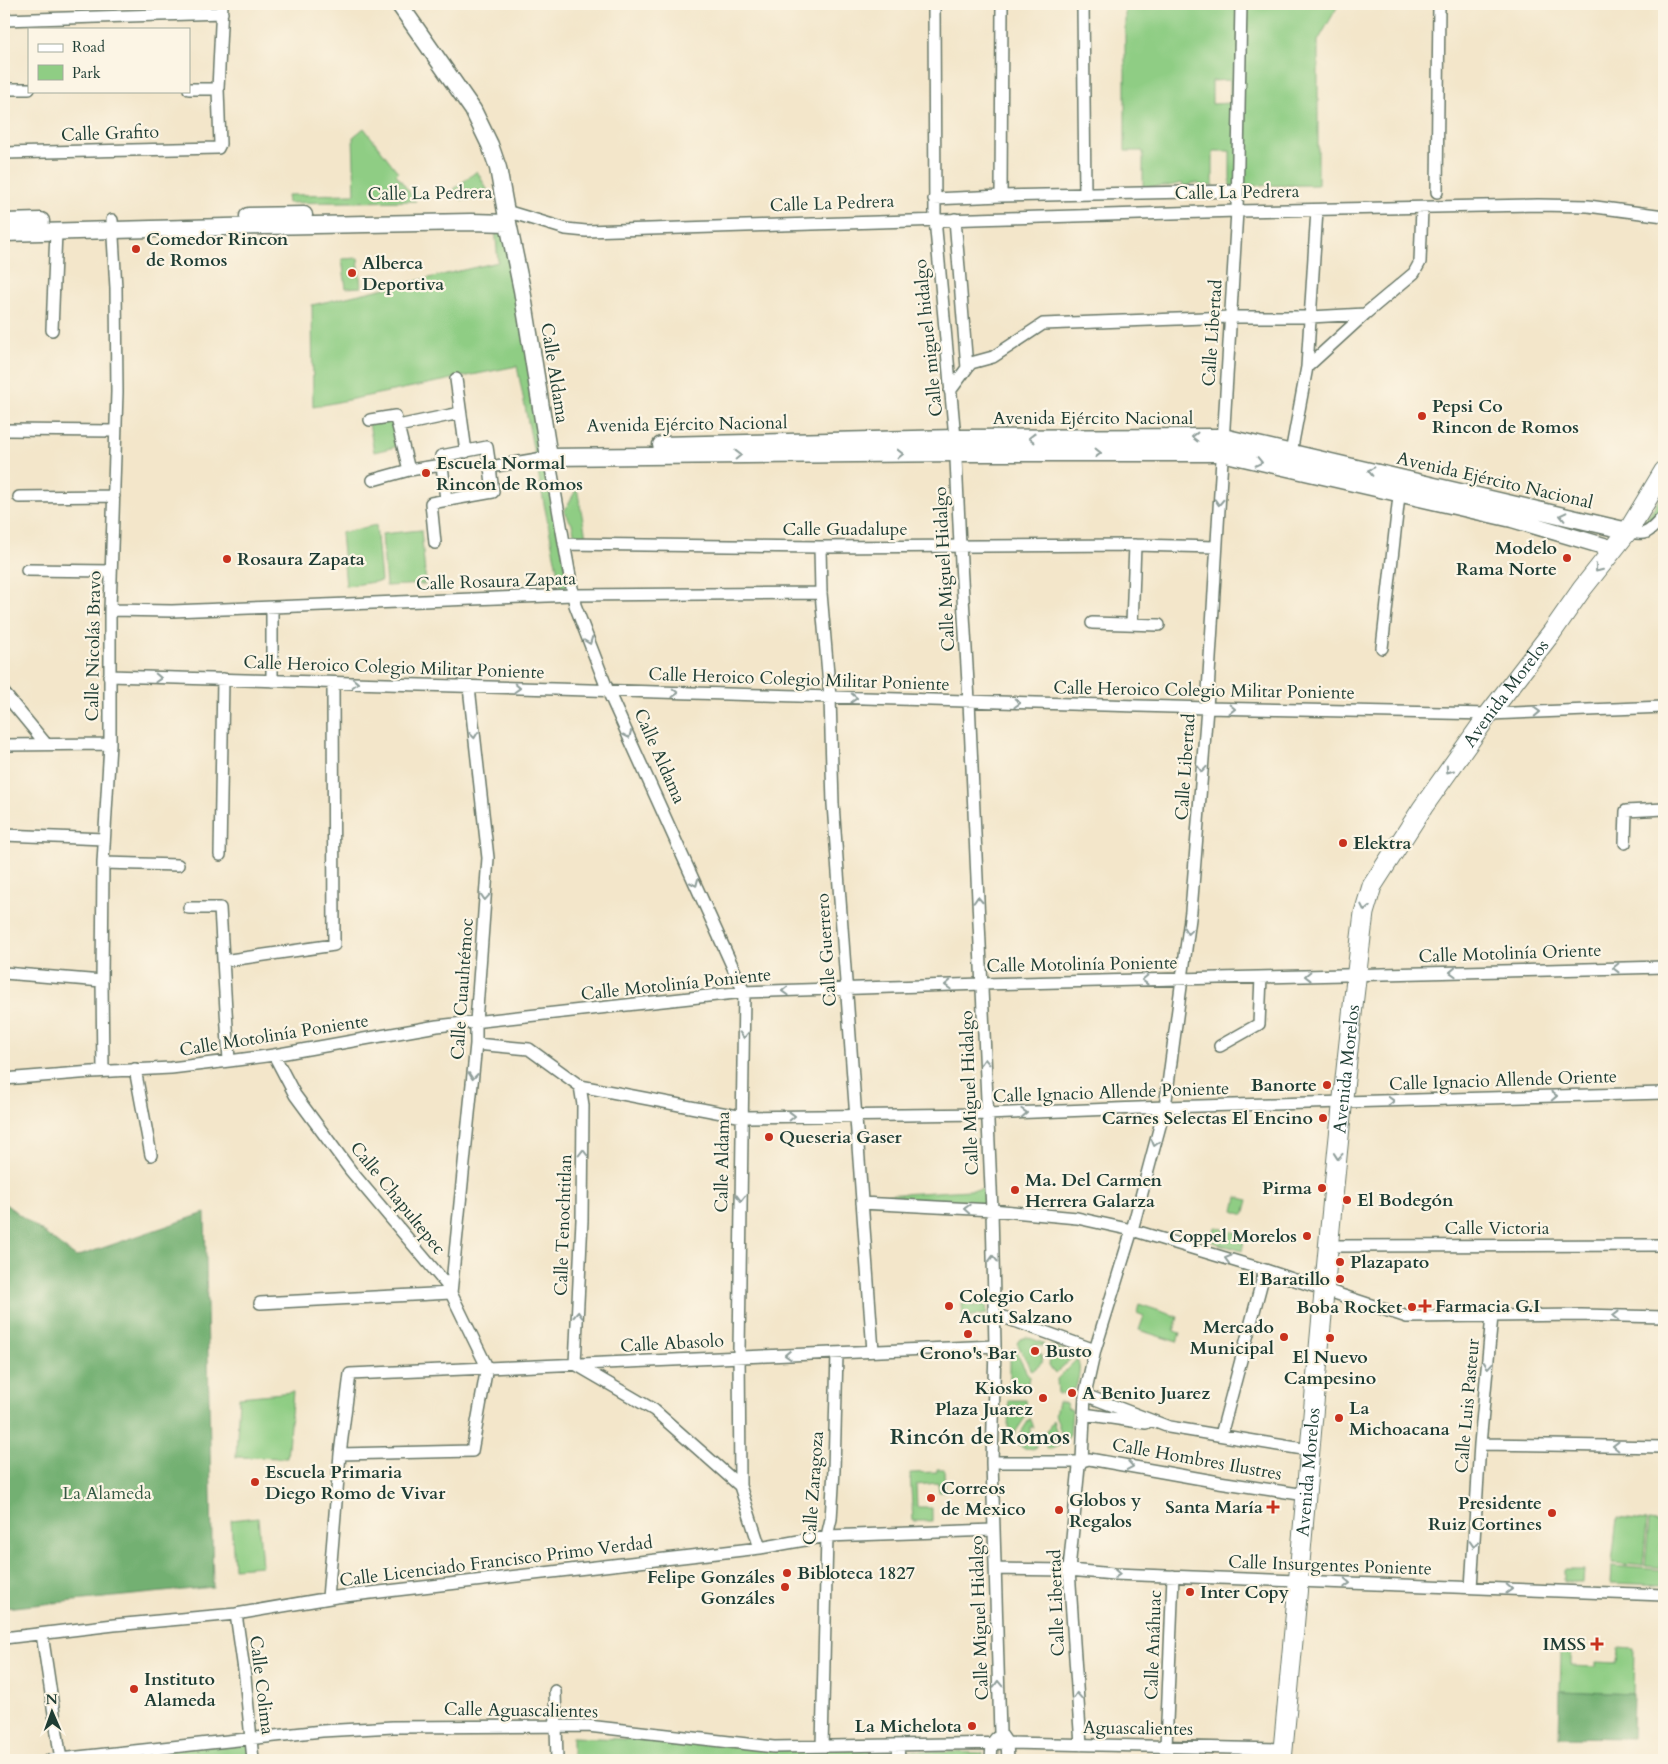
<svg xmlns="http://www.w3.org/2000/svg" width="1668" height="1764" viewBox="0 0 1668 1764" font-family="Cardo,serif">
<rect width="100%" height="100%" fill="#fcf5e5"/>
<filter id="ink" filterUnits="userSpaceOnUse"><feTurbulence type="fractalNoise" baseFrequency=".02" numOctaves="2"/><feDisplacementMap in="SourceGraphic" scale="10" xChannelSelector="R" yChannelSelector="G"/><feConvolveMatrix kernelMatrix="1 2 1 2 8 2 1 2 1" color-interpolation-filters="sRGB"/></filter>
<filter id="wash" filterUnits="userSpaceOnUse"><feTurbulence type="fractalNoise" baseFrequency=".0096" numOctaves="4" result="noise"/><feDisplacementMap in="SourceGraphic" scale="20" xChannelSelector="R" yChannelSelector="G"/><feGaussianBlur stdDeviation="1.12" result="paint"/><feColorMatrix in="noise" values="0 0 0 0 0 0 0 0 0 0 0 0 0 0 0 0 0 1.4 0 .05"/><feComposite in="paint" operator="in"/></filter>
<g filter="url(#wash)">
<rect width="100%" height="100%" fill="#f3e6ca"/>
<!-- green -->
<path fill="#8fcd84" stroke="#57855c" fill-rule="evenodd" d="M1125,4H1339L1318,41V185L1230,186V151H1213V186L1199,185L1198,183H1192L1191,185L1183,186L1182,183L1169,186L1143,187V151H1125ZM1230,80V103L1212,104V81Z
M364,128L398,172L396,174L416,201L288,203L287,195L355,194L353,137Z
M477,171L488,191L489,199L462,200L454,189Z
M505,225L569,589L561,590L517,366L313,407L312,305L498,262L495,227Z
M358,258L361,287L346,288L342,259Z
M393,419L400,446L374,452L369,423Z
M577,488L586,537H575L572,524L564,512Z
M1664,492V509L1648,525H1645L1643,523Z
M376,525L381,581L346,586L341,533Z
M421,530L426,584L386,586L382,534Z
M987,1189V1204L866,1202L865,1196Z
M1237,1197L1248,1200L1244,1215L1234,1211Z
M1215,1227L1245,1235L1242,1251L1212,1242Z
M962,1303H972L973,1306H982V1303H986L987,1314L963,1317Z
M1139,1304L1178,1317L1174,1331L1180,1333L1177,1342L1139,1330L1144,1316L1137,1313Z
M1027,1337L1043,1343V1346L1032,1345L1031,1353L1042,1354L1041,1364L1032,1371L1017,1343L1020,1339Z
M1051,1345L1075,1355L1055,1374L1049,1365Z
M1014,1348L1029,1377L1026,1390L1010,1389V1356Z
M1077,1359C1082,1368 1078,1380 1075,1389H1071L1068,1394H1058L1057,1379Z
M293,1392L287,1458L236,1457L239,1397Z
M1009,1400H1025L1029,1412L1012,1437L1008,1428Z
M1058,1402L1066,1403L1068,1408L1072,1410L1070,1435L1064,1442L1055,1414Z
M1030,1418L1034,1427H1030V1435L1036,1436V1449L1023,1448L1015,1442Z
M1053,1420L1060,1445L1054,1448L1046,1449V1430L1050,1426Z
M937,1469H944L945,1492H939L938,1483L916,1485L917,1507H927L928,1508H932V1521H913L910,1473L937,1472Z
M258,1517L262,1566L234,1568L231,1520Z
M1617,1518L1647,1521L1643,1566L1612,1563Z
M1649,1521L1664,1523V1568L1645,1566Z
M1612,1566L1664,1570V1585L1611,1583Z
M1564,1570H1584L1583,1582H1564Z
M1618,1648L1634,1649L1633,1694L1560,1691L1561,1653H1571V1666L1596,1667V1662L1617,1663Z
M572,1737L983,1753V1760H572Z
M252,1739V1760H61Z"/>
<!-- forest -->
<path fill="#73b072" stroke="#497653" d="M4,1203L76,1257L205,1213L213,1587L4,1608Z
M1560,1691L1633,1694L1632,1738L1559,1737Z"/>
</g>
<g filter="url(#ink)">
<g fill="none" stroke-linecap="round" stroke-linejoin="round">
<!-- street casing -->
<g stroke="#697868" stroke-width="14">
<path id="street" d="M934,4L935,219L955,438L960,545L969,701L992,1210L995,1346L992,1462L1000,1733L1007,1743L1008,1760
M1083,4L1085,194
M4,20L222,13
M4,89H29
M189,89H218
M4,153L218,148L220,144L218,89L222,4
M1437,192L1439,4
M1001,196L1002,4
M934,199L1001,196L1237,191
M506,211L566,229L586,231L1237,211L1538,205L1588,206L1664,216
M955,219L967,368
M52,330L56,232
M1307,367L1365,314L1414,273L1420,262L1422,208
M456,379L466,452
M950,391L967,368L971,363L993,357L1043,324L1231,317H1310L1365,314
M370,420L395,416L398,426
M4,430L115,431
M1291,453L1307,367L1317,210
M442,465L409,470L398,426L460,413
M373,480L409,470
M19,497L114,496
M446,500L441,456L487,447L490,467
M1628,531C1648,538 1651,529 1664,516
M435,543L431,503L493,492L490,467L549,457L575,605L608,691L744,992L739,1350L740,1486L760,1548
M564,544L820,547L1135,545L1216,547
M820,547L821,593L830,697L833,804L873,1351
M27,570L111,571
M110,610L172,611L573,595L821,593
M1092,623L1159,625
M1132,624L1135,545
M1382,648L1400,487
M109,676L1207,708L1489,714L1664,707
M272,681V607
M4,693L46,744
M4,745L110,744
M4,835L104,839
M1625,843L1626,811L1664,809
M220,855L223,679
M103,863L178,865
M189,908H220L229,1061
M223,961L334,945L333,683
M4,973L102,981
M476,1044L529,1049L580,1086L743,1117L987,1114L1165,1107L1664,1093
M1220,1046L1259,1024L1261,977
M274,1055L295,1095L351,1171L446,1284L451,1293L487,1367L472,1451L340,1454
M135,1069L151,1155
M103,1071L102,981L103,863L110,744V610L117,392L116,288L112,220
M4,1079L92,1072L171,1068L229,1061L274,1055L437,1026L744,992L982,984L1664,967
M580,1086L583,1105L582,1220L575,1364L654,1410L740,1486
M862,1203L992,1210L1077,1218L1132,1230L1265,1270L1407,1317L1581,1315L1664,1317
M1330,1246L1664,1245
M260,1303L451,1293L476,1044V1022L488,858L469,687
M995,1314L1095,1350
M1085,1395L1169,1427L1309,1450
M1084,1414L1146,1423
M1221,1435L1265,1270
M1480,1444L1664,1447
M1082,1461L1089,1459L1219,1482L1306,1495
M992,1462H1080
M995,1569L1069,1570L1114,1574L1664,1595
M1471,1588L1480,1444L1492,1316
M328,1598L340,1454L350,1374L995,1346
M236,1614L245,1677L253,1760
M42,1634L61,1760
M4,1638L114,1625L236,1614L336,1597L760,1548L827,1536L993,1530
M555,1691L557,1760
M898,1745L899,1760
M1081,1745L1069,1570L1079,1466L1082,1461L1085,1395L1095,1350L1132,1230L1165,1107L1191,911L1207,708L1237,211L1241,4
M822,1746L827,1536L831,1519L834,1470L837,1353
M1166,1746L1173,1576
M50,1760L322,1731L393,1727L588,1726L774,1747L1007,1743L1283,1749
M991,1760L992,1743L996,1738"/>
</g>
<!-- secondary casing -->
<g stroke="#697868" stroke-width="19">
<path id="secondary" d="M399,4L473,110L490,145L498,168L508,223L522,290L549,457L956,453H1222L1512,519L1614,549
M248,216L304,215
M4,222L41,221
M4,233L263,226L471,222L508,223
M661,445L955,438L1223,437L1628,531"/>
</g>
<!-- primary casing -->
<g stroke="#697868" stroke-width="21">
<g id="primary">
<path id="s1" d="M1282,1760C1309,1478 1329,1195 1364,913L1372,886L1423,807L1489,714L1552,632L1582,589L1628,531L1664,471"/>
</g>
</g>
<!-- street -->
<use href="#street" stroke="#fff" stroke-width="11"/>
<!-- secondary -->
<use href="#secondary" stroke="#fff" stroke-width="16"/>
<!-- primary -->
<use href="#primary" stroke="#fff" stroke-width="19"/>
</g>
<!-- one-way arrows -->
<defs><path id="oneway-chevron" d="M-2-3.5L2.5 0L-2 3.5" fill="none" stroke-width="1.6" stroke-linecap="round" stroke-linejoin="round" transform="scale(1.25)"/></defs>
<g stroke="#8f9e9a">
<use href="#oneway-chevron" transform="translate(1195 437) rotate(180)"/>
<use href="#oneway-chevron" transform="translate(1032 438) rotate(180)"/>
<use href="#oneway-chevron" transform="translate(1098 453)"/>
<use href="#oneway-chevron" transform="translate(900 454) rotate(-1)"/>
<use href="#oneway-chevron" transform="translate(738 455) rotate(-1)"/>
<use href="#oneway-chevron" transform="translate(1259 462) rotate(13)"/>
<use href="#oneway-chevron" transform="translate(1371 471) rotate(-167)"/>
<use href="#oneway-chevron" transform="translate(1219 502) rotate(93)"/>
<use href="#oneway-chevron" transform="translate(1563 516) rotate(-167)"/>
<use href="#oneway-chevron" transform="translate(1598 569) rotate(128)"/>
<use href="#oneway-chevron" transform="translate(589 641) rotate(69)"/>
<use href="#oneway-chevron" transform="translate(158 678) rotate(2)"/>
<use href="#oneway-chevron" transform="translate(355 683) rotate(2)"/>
<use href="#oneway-chevron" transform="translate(517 688) rotate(2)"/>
<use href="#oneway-chevron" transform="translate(675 693) rotate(2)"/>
<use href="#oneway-chevron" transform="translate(854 698) rotate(2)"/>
<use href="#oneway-chevron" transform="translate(1017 703) rotate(2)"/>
<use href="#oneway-chevron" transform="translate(1232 709) rotate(1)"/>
<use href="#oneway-chevron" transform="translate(1537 712) rotate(-2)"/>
<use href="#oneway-chevron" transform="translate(474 735) rotate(84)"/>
<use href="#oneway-chevron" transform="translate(628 735) rotate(66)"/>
<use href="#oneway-chevron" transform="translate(1202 769) rotate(94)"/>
<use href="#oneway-chevron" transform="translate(1449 770) rotate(125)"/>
<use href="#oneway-chevron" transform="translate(695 883) rotate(66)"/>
<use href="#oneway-chevron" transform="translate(485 897) rotate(94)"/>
<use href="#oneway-chevron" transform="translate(978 900) rotate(-93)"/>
<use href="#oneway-chevron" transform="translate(1365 908) rotate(102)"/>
<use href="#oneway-chevron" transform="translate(1188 931) rotate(98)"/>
<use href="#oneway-chevron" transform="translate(1616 968) rotate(179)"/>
<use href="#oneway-chevron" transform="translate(1453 972) rotate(178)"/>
<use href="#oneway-chevron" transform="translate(1308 976) rotate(179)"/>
<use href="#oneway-chevron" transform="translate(1145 980) rotate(179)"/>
<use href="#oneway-chevron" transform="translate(948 985) rotate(178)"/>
<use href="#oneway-chevron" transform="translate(785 991) rotate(178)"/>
<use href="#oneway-chevron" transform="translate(744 1035) rotate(91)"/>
<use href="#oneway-chevron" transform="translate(985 1062) rotate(-92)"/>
<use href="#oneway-chevron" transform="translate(473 1076) rotate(96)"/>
<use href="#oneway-chevron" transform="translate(1554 1096) rotate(-2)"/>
<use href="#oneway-chevron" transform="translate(1391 1101) rotate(-2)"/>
<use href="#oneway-chevron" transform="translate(1024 1113) rotate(-2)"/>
<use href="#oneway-chevron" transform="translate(792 1116) rotate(-1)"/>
<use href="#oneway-chevron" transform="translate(1155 1143) rotate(105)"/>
<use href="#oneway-chevron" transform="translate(583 1153) rotate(-90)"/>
<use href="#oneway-chevron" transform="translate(1338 1156) rotate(95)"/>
<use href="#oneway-chevron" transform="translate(741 1198) rotate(91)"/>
<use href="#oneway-chevron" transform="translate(967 1209) rotate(-177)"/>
<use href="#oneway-chevron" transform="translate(993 1259) rotate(-92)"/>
<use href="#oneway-chevron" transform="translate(1228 1259) rotate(-164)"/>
<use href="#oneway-chevron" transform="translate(578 1315) rotate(-87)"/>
<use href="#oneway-chevron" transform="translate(1616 1316) rotate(-179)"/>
<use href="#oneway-chevron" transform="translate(788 1355) rotate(178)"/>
<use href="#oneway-chevron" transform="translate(1488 1365) rotate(95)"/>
<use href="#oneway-chevron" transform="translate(1616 1446) rotate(-179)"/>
<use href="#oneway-chevron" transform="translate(1130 1466) rotate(10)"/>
<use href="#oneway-chevron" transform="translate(1474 1544) rotate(94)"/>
<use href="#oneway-chevron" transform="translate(1117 1574) rotate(3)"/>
<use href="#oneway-chevron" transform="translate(1347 1583) rotate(3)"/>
<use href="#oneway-chevron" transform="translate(1509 1589) rotate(2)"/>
<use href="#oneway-chevron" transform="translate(998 1684) rotate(-92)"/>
<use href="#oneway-chevron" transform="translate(1077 1696) rotate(-94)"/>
</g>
</g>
<!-- markers -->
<g fill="#c8321e" stroke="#fcf5e5" stroke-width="2">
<circle cx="136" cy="249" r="5"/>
<circle cx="352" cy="273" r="5"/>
<circle cx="1422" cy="416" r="5"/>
<circle cx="426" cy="473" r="5"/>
<circle cx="1567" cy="558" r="5"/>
<circle cx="227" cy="559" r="5"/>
<circle cx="1343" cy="843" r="5"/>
<circle cx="1327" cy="1085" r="5"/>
<circle cx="1323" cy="1118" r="5"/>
<circle cx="769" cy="1137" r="5"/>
<circle cx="1322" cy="1188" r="5"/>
<circle cx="1015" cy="1190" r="5"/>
<circle cx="1347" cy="1200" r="5"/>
<circle cx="1307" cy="1236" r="5"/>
<circle cx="1340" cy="1262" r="5"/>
<circle cx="1340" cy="1279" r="5"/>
<circle cx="949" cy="1306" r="5"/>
<path d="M1422.5 1298.5h5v5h5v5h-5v5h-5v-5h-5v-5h5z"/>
<circle cx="1412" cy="1307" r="5"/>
<circle cx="968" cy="1334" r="5"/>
<circle cx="1284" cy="1337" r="5"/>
<circle cx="1330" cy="1338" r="5"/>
<circle cx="1035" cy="1351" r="5"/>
<circle cx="1072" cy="1393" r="5"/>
<circle cx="1043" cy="1398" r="5"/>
<circle cx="1339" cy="1418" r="5"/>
<circle cx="255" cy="1482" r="5"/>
<circle cx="931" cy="1498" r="5"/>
<path d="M1270.5 1499.5h5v5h5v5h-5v5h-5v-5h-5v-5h5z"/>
<circle cx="1059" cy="1510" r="5"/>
<circle cx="1552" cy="1513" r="5"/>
<circle cx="787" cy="1573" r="5"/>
<circle cx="785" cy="1587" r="5"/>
<circle cx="1190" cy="1592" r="5"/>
<path d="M1594.5 1636.5h5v5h5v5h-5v5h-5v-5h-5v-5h5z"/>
<circle cx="134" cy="1689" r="5"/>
<circle cx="972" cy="1726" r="5"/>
</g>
<g text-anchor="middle" stroke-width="4.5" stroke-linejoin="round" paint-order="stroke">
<!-- street labels -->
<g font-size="18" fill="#1f3d34" stroke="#fcf5e5">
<text transform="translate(110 133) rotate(-2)" y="6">Calle Grafito</text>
<text transform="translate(1237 192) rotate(-1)" y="6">Calle La Pedrera</text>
<text transform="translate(430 193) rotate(-1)" y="6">Calle La Pedrera</text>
<text transform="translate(832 203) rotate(-2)" y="6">Calle La Pedrera</text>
<text transform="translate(1212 333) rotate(-86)" y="6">Calle Libertad</text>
<text transform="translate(928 338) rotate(-96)" y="6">Calle miguel hidalgo</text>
<text transform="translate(555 373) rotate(81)" y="6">Calle Aldama</text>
<text x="1093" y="424">Avenida Ejército Nacional</text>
<text transform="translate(687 424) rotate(-1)" y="6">Avenida Ejército Nacional</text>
<text transform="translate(1495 480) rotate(13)" y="6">Avenida Ejército Nacional</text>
<text x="845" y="535">Calle Guadalupe</text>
<text transform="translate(944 569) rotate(-93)" y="6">Calle Miguel Hidalgo</text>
<text transform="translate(496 581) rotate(-2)" y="6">Calle Rosaura Zapata</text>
<text transform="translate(93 646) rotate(-89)" y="6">Calle Nicolás Bravo</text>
<text transform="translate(394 667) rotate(2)" y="6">Calle Heroico Colegio Militar Poniente</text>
<text transform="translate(799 679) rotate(2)" y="6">Calle Heroico Colegio Militar Poniente</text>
<text transform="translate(1204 690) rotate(1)" y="6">Calle Heroico Colegio Militar Poniente</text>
<text dy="6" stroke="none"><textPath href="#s1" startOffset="1114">Avenida Morelos</textPath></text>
<text transform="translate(660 756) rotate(66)" y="6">Calle Aldama</text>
<text transform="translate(1185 767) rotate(-86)" y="6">Calle Libertad</text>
<text transform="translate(826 950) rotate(-94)" y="6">Calle Guerrero</text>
<text transform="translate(1510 953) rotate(-2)" y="6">Calle Motolinía Oriente</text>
<text transform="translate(1082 964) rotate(-1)" y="6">Calle Motolinía Poniente</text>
<text transform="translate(676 984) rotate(-6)" y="6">Calle Motolinía Poniente</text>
<text transform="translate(462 989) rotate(-86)" y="6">Calle Cuauhtémoc</text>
<text transform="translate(274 1035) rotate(-9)" y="6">Calle Motolinía Poniente</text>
<text dy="6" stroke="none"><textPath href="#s1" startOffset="694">Avenida Morelos</textPath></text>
<text transform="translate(1503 1080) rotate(-2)" y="6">Calle Ignacio Allende Oriente</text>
<text transform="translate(1111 1092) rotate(-2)" y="6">Calle Ignacio Allende Poniente</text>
<text transform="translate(969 1093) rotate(-92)" y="6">Calle Miguel Hidalgo</text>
<text transform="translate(722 1162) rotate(-89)" y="6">Calle Aldama</text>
<text transform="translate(398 1198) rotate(51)" y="6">Calle Chapultepec</text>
<text transform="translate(563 1225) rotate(-88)" y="6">Calle Tenochtitlan</text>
<text x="1497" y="1234">Calle Victoria</text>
<text transform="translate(672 1343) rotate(-3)" y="6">Calle Abasolo</text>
<text transform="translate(1467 1406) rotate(-85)" y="6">Calle Luis Pasteur</text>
<text transform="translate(1197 1459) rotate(10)" y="6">Calle Hombres Ilustres</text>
<text dy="6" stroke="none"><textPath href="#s1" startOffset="289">Avenida Morelos</textPath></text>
<text transform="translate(813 1488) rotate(-86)" y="6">Calle Zaragoza</text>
<text transform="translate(496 1561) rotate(-7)" y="6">Calle Licenciado Francisco Primo Verdad</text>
<text transform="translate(1330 1565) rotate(2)" y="6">Calle Insurgentes Poniente</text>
<text transform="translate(1056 1603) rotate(-92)" y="6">Calle Libertad</text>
<text transform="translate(979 1618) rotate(-92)" y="6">Calle Miguel Hidalgo</text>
<text transform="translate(1153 1645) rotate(-88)" y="6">Calle Anáhuac</text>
<text transform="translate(262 1685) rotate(83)" y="6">Calle Colima</text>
<text transform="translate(521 1710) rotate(1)" y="6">Calle Aguascalientes</text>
<text transform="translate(1138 1728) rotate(1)" y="6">Aguascalientes</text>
</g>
<!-- poi labels -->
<g font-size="18" font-weight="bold" fill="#1f3d34" stroke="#fcf5e5" text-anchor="start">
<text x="146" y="245">Comedor Rincon<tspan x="146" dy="21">de Romos</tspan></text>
<text x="362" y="269">Alberca<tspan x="362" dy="21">Deportiva</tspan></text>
<text x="1432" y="412">Pepsi Co<tspan x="1432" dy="21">Rincon de Romos</tspan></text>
<text x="436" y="469">Escuela Normal<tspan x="436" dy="21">Rincon de Romos</tspan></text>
<text x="1557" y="554" text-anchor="end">Modelo<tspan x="1557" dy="21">Rama Norte</tspan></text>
<text x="237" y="565">Rosaura Zapata</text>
<text x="1353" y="849">Elektra</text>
<text x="1317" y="1091" text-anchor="end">Banorte</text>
<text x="1313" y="1124" text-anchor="end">Carnes Selectas El Encino</text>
<text x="779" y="1143">Queseria Gaser</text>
<text x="1025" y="1186">Ma. Del Carmen<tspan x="1025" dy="21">Herrera Galarza</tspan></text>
<text x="1312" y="1194" text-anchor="end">Pirma</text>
<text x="1357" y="1206">El Bodegón</text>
<text x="1297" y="1242" text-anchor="end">Coppel Morelos</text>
<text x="1350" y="1268">Plazapato</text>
<text x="1330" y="1285" text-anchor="end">El Baratillo</text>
<text x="959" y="1302">Colegio Carlo<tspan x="959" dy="21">Acuti Salzano</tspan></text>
<text x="1435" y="1312">Farmacia G.I</text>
<text x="1402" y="1313" text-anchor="end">Boba Rocket</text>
<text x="1274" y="1333" text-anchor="end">Mercado<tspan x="1274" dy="21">Municipal</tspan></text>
<text x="1045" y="1357">Busto</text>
<text x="968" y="1359" text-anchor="middle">Crono's Bar</text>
<text x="1330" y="1363" text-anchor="middle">El Nuevo<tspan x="1330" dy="21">Campesino</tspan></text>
<text x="1033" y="1394" text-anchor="end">Kiosko<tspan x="1033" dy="21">Plaza Juarez</tspan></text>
<text x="1082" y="1399">A Benito Juarez</text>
<text x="1349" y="1414">La<tspan x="1349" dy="21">Michoacana</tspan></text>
<text x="265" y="1478">Escuela Primaria<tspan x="265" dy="21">Diego Romo de Vivar</tspan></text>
<text x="941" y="1494">Correos<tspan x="941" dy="21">de Mexico</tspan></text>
<text x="1069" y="1506">Globos y<tspan x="1069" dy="21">Regalos</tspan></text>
<text x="1542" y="1509" text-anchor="end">Presidente<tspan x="1542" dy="21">Ruiz Cortines</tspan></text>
<text x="1263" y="1513" text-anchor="end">Santa María</text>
<text x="797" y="1579">Bibloteca 1827</text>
<text x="775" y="1583" text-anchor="end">Felipe Gonzáles<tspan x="775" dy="21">Gonzáles</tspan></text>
<text x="1200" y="1598">Inter Copy</text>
<text x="1586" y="1650" text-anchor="end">IMSS</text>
<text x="144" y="1685">Instituto<tspan x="144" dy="21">Alameda</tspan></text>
<text x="962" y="1732" text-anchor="end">La Michelota</text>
</g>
<!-- park labels -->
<g font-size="18" fill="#355a44" stroke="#fcf5e5">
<text x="107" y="1499">La Alameda</text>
</g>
<!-- district labels -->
<g font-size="22" font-weight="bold" fill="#1f3d34" stroke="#fcf5e5">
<text x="980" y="1444">Rincón de Romos</text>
</g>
</g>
<!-- margin -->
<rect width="1668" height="1764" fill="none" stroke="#fcf5e5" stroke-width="20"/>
<!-- legend -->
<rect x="28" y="28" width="162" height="65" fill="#fcf5e5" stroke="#a4ab9e"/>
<rect x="38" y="44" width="25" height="8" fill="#ffffff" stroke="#a4ab9e"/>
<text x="72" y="52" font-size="15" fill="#1f3d34">Road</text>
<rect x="38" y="65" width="25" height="15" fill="#8fcd84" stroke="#a4ab9e"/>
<text x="72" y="78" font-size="15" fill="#1f3d34">Park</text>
<!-- north arrow -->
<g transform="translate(52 1712) rotate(358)" stroke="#fcf5e5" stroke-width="4" paint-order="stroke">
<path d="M0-4L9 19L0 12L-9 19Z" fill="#1f3d34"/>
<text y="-8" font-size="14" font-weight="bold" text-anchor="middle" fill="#1f3d34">N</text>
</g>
</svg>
